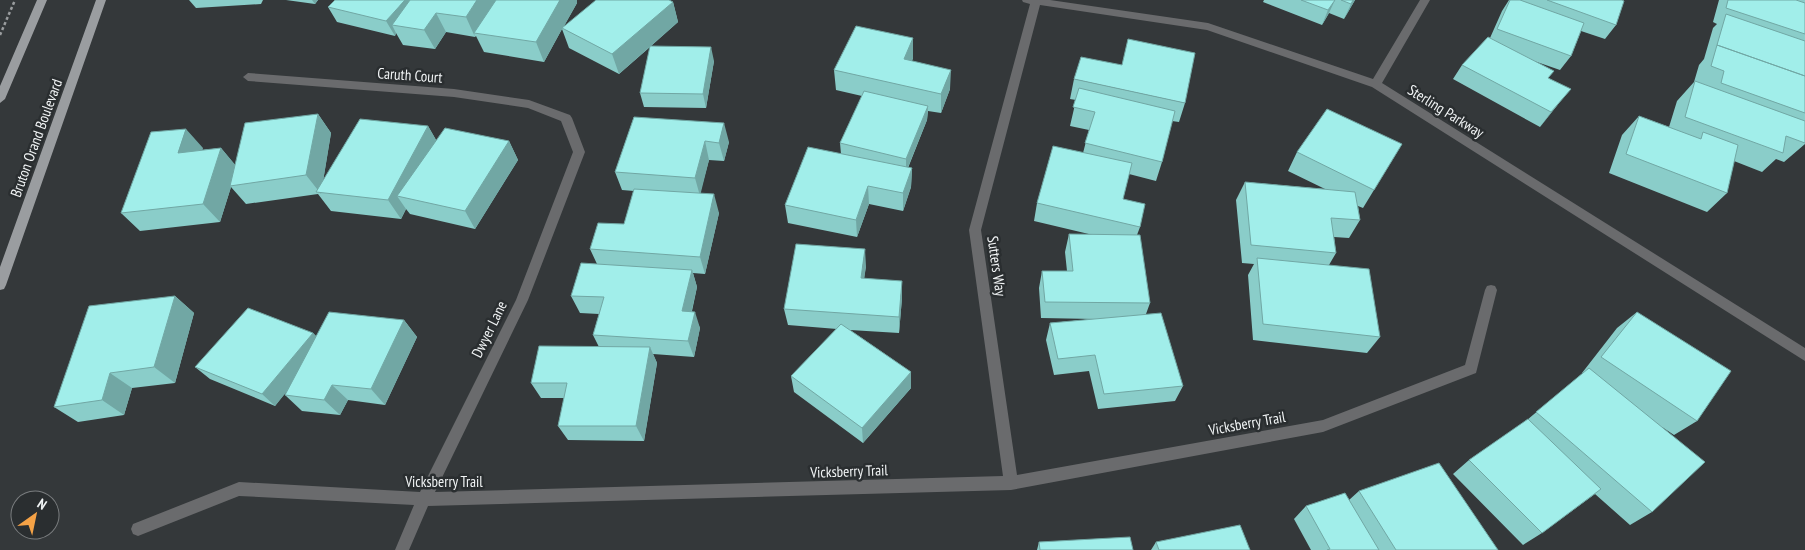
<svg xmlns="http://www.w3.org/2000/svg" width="1805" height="550" font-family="'PT Sans Narrow',sans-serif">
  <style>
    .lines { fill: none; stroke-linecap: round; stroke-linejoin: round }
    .path { stroke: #9a9d9f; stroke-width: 2.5; stroke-dasharray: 3 2.5; stroke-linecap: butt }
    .minor { fill: #6a6b6d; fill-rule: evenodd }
    .major { fill: #9a9da0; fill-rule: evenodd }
    .wall { fill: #8acdc9 }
    .shaded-wall { fill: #71a7a4 }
    .building { fill: #a1eeea; stroke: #71a7a4 }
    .labels { text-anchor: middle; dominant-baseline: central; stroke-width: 5; stroke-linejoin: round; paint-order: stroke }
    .street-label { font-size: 15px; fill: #f1f4f5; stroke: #2a2e30 }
  </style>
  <rect width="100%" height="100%" fill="#34383a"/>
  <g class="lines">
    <!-- path -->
    <path class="path" d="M0,35L15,0"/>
    <!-- minor -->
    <path class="minor" d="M1022,0H1050L1208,23L1373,79L1420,0H1430L1382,83L1805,348V361L1372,87L1207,30L1040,5L981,230L1017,475L1323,420L1465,365L1485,290L1487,286L1491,285L1495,286L1497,290L1476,373L1323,432L1011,490L428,506L409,550H395L414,505L239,496L138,536L133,534L131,529L133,524L239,482L420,492L516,300L573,152L561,121L528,108L454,97L248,81L243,77L248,73L454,89L529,100L570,115L572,118L585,152L528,300L435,492L1003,476L969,230L1030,4L1023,2Z"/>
    <!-- major -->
    <path class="major" d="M37,0H47L5,99L0,103V86Z
      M96,0H106L6,285L4,289L0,290V267Z"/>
  </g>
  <!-- wall -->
  <path class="wall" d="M189,0H263L261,4L196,8Z
    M286,0H318L315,4Z
    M1264,0H1355L1344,19L1329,13L1322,25L1263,2Z
    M1509,0H1622L1616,25L1605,39L1581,31L1571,56L1560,70L1534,61L1549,78L1559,103L1540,127L1453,79L1462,65L1490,38L1502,11Z
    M1719,0H1805V144L1784,162L1776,159L1762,172L1734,161L1727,193L1707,212L1609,173L1622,135L1639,116L1669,127L1677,101L1694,82L1699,65L1704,59L1713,28L1717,24L1713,22Z
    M673,2L678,22L651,46L714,61L706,108L644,107L640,93L650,47L619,74L569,48L562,29L544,62L484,52L476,36L475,37L446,32L435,49L403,45L396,33L395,36L337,22L328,7L577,3L564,26Z
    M913,38V58L912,61L950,89L941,113L928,111L927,120L908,168H912L911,187L903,211L869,204L857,237L788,223L785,205L841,154L840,143L862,96L836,90L834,70Z
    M1074,79L1185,103L1179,122L1172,121L1162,162L1156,181L1129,174L1123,199L1140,227L1137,235L1150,303L1146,314L1183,386L1175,401L1098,409L1089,371L1054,375L1046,340L1050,323L1094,319L1041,318L1039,288L1042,271H1067L1065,252L1069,234L1093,235L1034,221L1037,203L1083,153L1089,130L1070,126L1076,100L1070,99Z
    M318,114L331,133L323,181L428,126L436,140L509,141L518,160L475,229L410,214L406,209L401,219L331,211L318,194L246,204L231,187L220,222L140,231L121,213L203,148L202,150L221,148L235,165Z
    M634,117L729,142L724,161L709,160L700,193L719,213L705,274L693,273L697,287L692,311L700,328L694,357L653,354L657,363L644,441L568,440L558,426L564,398H541L531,383L599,347L593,335L599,314L580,313L571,296L597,264L590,249L624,224L634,191L622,190L615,172Z
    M1402,144L1363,208L1358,206L1360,220L1349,238L1334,237L1336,253L1329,265L1380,337L1367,353L1253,340L1248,275L1254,264L1242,263L1236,200L1245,182L1325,189L1288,171L1297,152Z
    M866,266L864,278L902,298L899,333L850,330L911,372V388L863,443L794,392L791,376L837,329L788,325L784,309Z
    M175,296L194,313L175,383L132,388L124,415L78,422L54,407Z
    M1637,312L1697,421L1674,435L1662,427L1652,512L1630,525L1595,494L1542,533L1523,545L1453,474L1469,460L1527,420L1583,373H1582L1617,328Z
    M404,320L417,337L385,405L348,400L340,415L302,411L285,395L288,389L275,406L210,379L195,367L313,333L316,336Z
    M1359,491L1498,550H1311L1294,519L1306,506L1349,500Z
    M1039,542L1133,550H1037Z
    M1156,542L1250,550H1151Z"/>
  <!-- shaded-wall -->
  <path class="shaded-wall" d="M312,0H318L315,4Z
    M405,0H425L392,25L396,33L395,36L386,21Z
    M477,0H498L474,33L475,37L466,17Z
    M560,0H577V3L563,28H562V29L544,62L536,42Z
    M1335,0L1329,13L1322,25L1328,10Z
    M1353,0H1355L1344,19L1351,4Z
    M673,2L678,22L619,74L612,54Z
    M436,13L446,32L435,49L424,30Z
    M913,38V58L904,79V59Z
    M711,47L714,61L706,108L703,94Z
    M951,70L950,89L941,113V94Z
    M1571,89L1559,103L1540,127L1551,112Z
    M928,106L927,120L906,172V159Z
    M318,114L331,133L321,194L306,175Z
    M724,123L729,142L724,161L719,143Z
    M428,126L439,145L397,196L406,209L401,219L388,200Z
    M186,129L203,148L195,172L178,153Z
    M509,141L518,160L475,229L465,211Z
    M705,141L709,160L700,196L695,178Z
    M221,148L237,167L230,186L231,187L220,222L203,204Z
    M912,168L911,187L903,211V193Z
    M868,186L869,204L857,237L856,220Z
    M714,194L719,213L705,274L700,257Z
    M865,249L866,266L862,295L861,278Z
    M692,270L697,287L688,327L682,311Z
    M902,281V298L899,333V317Z
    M175,296L194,313L175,383L154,367Z
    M695,312L700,328L694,357L688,341Z
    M404,320L417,337L385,405L371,389Z
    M313,333L325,345L275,406L262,394Z
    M650,347L657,363L644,441L636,426Z
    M911,372V388L863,443L862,428Z
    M110,373L132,388L124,415L102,400Z
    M332,385L348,400L340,415L324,400Z"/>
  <!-- building -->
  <path class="building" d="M335,0H405L386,21L328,7Z
    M410,0H477L466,17L436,13L424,30L392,25Z
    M496,0H560L536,42L474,33Z
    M596,0H669L673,2L612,54L562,28Z
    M1301,0H1335L1328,10Z
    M1341,0H1353L1351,4Z
    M1510,0H1520L1584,23L1571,56L1497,29Z
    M1547,0H1622L1624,1L1616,25Z
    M1728,0H1796L1805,3V34L1726,8Z
    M1726,14L1805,41V76L1717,45Z
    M856,26L913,38L904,59L951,70L941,94L834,70Z
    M1488,37L1554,71L1548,78L1571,89L1551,112L1462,65Z
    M1128,39L1195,53L1185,103L1074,79L1081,57L1122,65Z
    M1717,45L1805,76V113L1721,83L1724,71L1711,66Z
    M650,46L711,47L703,94L640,93Z
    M1695,81L1805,121V143L1786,136L1783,153L1685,117Z
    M1079,88L1175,111L1162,162L1085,143L1095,112L1073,107Z
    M864,91L928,106L906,159L840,143Z
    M1327,109L1402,144L1374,190L1297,152Z
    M318,114L306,175L230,186L245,123Z
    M1639,116L1701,139L1703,132L1738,145L1727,193L1626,154Z
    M634,117L724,123L719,143L705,141L695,178L615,172Z
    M360,119L428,126L388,200L316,192Z
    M445,128L509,141L465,211L397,196Z
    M186,129L178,153L221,148L203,204L121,213L151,132Z
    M1053,146L1132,163L1123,199L1145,204L1140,227L1037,203Z
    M808,147L912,168L903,193L868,186L856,220L785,205Z
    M1245,182L1355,192L1360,220L1331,218L1336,253L1251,245Z
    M634,189L714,194L700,257L590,249L598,223L624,224Z
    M1069,234L1140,235L1150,303L1045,302L1042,271H1073Z
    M796,244L865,249L861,278L902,281L899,317L784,309Z
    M1257,258L1369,269L1380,337L1263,324Z
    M581,263L692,270L682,311L695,312L688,341L593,335L604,297L571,296Z
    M175,296L154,367L110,373L102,400L54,407L89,306Z
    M248,308L313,333L262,394L195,367Z
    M329,312L404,320L371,389L332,385L324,400L285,395Z
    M1637,312L1731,371L1697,421L1601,357Z
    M1161,313L1183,386L1104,394L1095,355L1058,359L1050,323Z
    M841,324L911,372L862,428L791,376Z
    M539,346L650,347L636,426H558L567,383H531Z
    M1589,368L1705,462L1652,512L1536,412Z
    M1528,419L1601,489L1542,533L1469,460Z
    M1439,463L1498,550H1396L1359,491Z
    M1345,493L1379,550H1327L1330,549L1306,506Z
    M1240,525L1250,550H1159L1156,542Z
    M1130,537L1133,550H1040L1039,542Z"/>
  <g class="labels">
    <!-- street labels -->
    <g class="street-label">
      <text transform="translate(410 75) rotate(4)">Caruth Court</text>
      <text transform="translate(1446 111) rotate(32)">Sterling Parkway</text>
      <text transform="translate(36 138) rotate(-70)">Bruton Orand Boulevard</text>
      <text transform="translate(997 266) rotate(82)">Sutters Way</text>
      <text transform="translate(489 329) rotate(-64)">Dwyer Lane</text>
      <text transform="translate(1247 423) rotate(-10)">Vicksberry Trail</text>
      <text transform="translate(849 471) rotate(-2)">Vicksberry Trail</text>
      <text x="444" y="481">Vicksberry Trail</text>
    </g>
  </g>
  <!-- north arrow -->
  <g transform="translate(35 515) rotate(33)"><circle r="24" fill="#2a2e30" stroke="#7a7d7f"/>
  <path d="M0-4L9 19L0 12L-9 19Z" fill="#f5a246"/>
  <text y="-8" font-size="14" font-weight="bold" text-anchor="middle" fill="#f1f4f5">N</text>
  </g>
</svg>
